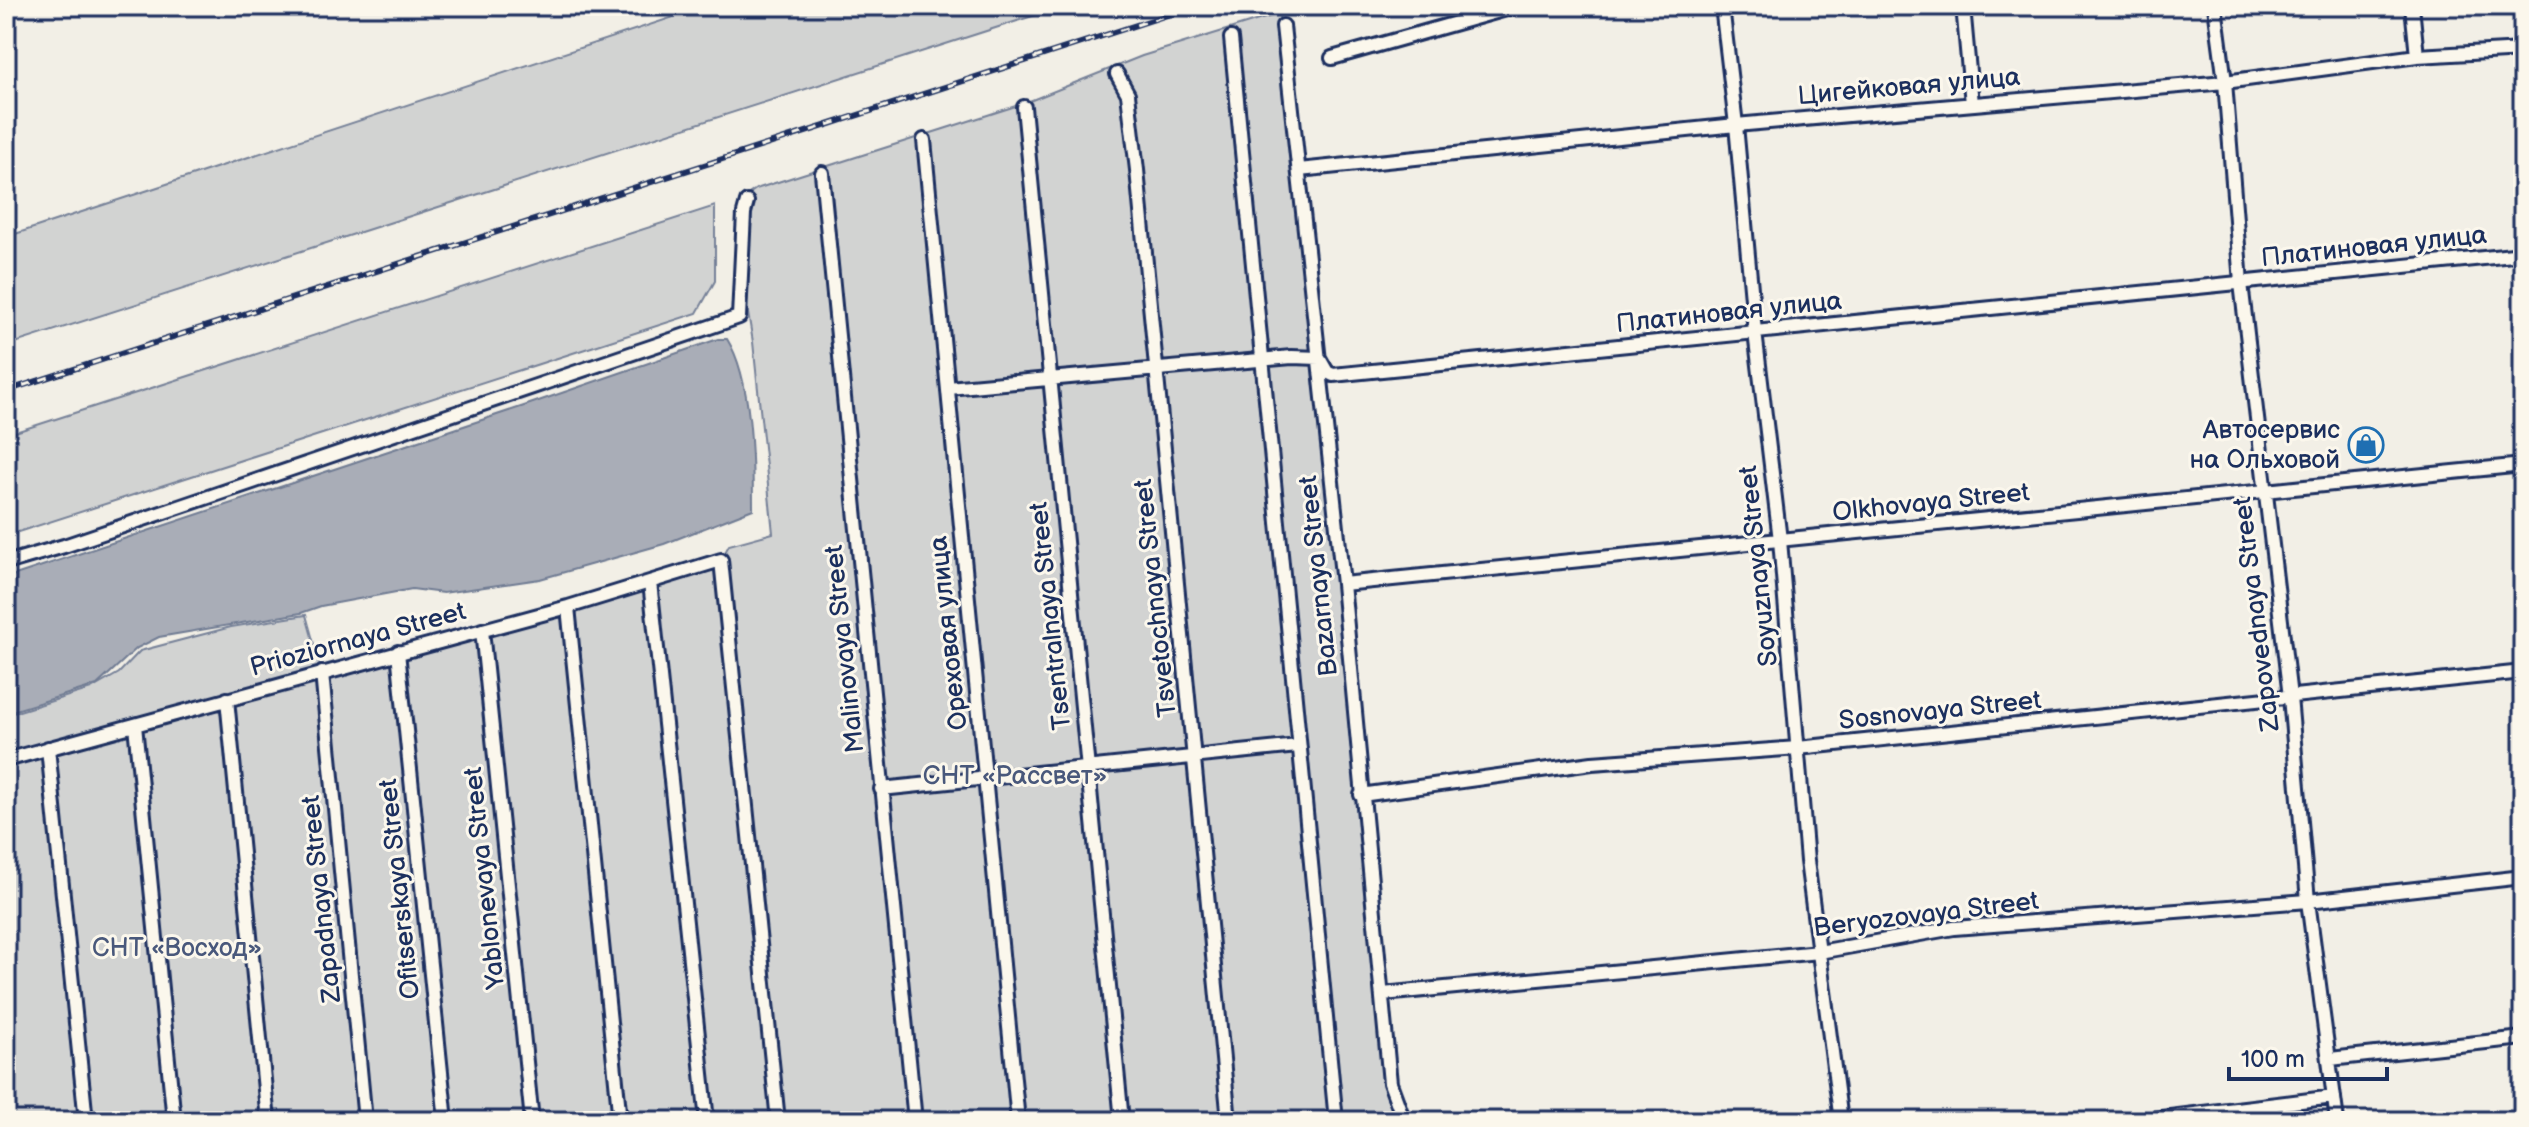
<svg xmlns="http://www.w3.org/2000/svg" width="2529" height="1127" font-family="'Balsamiq Sans',sans-serif">
  <style>
    .green { fill: #d2d3d2; stroke: #768198; stroke-width: 2 }
    .water { fill: #a9adb7; stroke: #707b93; stroke-width: 2 }
    .lines { fill: none; stroke-linecap: round; stroke-linejoin: round }
    .street-casing { stroke: #1b2f5e; stroke-width: 18 }
    .street { stroke: #fbf7ec; stroke-width: 12 }
    .rail-casing { stroke: #1b2f5e; stroke-width: 6 }
    .rail { stroke: #fbf7ec; stroke-width: 3; stroke-dasharray: 9; stroke-linecap: butt }
    .labels { text-anchor: middle; dominant-baseline: central; stroke-width: 6; stroke-linejoin: round; paint-order: stroke }
    .street-label { font-size: 26px; fill: #1b2f5e; stroke: #fbf7ec }
    .poi-label { font-size: 26px; fill: #1b2f5e; stroke: #fbf7ec; text-anchor: end }
    .park-label { font-size: 26px; fill: #49587b; stroke: #fbf7ec }
  </style>
  <rect width="100%" height="100%" fill="#f2efe6"/>
  <filter id="ink" filterUnits="userSpaceOnUse"><feTurbulence type="fractalNoise" baseFrequency=".0125" numOctaves="2"/><feDisplacementMap in="SourceGraphic" scale="16" xChannelSelector="R" yChannelSelector="G"/><feConvolveMatrix kernelMatrix="1 2 1 2 8 2 1 2 1" color-interpolation-filters="sRGB"/></filter>
  <g filter="url(#ink)">
    <!-- green -->
    <path class="green" d="M707,6H1064L6,346V237Z
      M1278,14L1283,26L1390,1083L1404,1121H6V715L91,689L119,673L140,651L231,627L306,615L322,673L721,560L729,545L773,533L753,342L744,290L746,196L756,189L1022,104L1142,56Z
      M715,206V281L697,313L6,536V435Z"/>
    <!-- water -->
    <path class="water" d="M718,339H727C752,378 753,462 753,509L664,544L540,579L443,593L412,589L321,606L301,613L159,637L137,648L97,685L6,713V578L524,406Z"/>
    <g class="lines">
      <defs>
        <path id="street" d="M1722,6L1736,125L1755,332L1780,540L1807,861L1841,1121
          M1963,6L1972,104
          M2215,6L2225,82L2241,283L2290,697L2308,901L2337,1121
          M2412,6L2417,56
          M1283,26L1343,584L1390,1083L1404,1121
          M1231,38L1336,1121
          M1332,58L1517,6
          M1117,74L1128,94L1137,170L1229,1121
          M1024,107L1122,1121
          M924,140L1018,1121
          M1299,170L1736,125L2225,82L2417,56L2523,50
          M822,173L915,1121
          M948,388L1292,357L1319,358L1327,372L1333,375L2523,254
          M6,563L64,546L739,317L744,213L747,202
          M650,582L707,1121
          M1343,584L2523,465
          M568,607L620,1121
          M482,630L532,1121
          M398,652L446,1121
          M322,673L365,1121
          M227,699L268,1121
          M135,725L174,1121
          M48,748L86,1121
          M6,760L568,607L721,560L778,1121
          M881,789L1298,746
          M1361,795L1592,763L1798,748L2523,672
          M1383,994L1819,952L1954,928L2308,901L2523,877
          M2330,1059L2523,1038
          M2137,1121L2334,1097"/>
      </defs>
      <!-- street casing -->
      <use href="#street" class="street-casing"/>
      <!-- street -->
      <use href="#street" class="street"/>
      <defs>
        <path id="rail" d="M6,391L1195,6"/>
      </defs>
      <!-- rail casing -->
      <use href="#rail" class="rail-casing"/>
      <!-- rail -->
      <use href="#rail" class="rail"/>
    </g>
  </g>
  <!-- icons -->
  <defs>
    <symbol id="shop-ring" viewBox="-11 -11 22 22"><circle r="9.5" fill="#fbf7ec" stroke="#1f6fb2" stroke-width="1.5"/><path d="M-5-2.5h2.3a2.7 3.5 0 0 1 5.4 0H5L5.5 6h-11ZM-1.5-2.5h3a1.5 2.3 0 0 0-3 0Z" fill="#1f6fb2"/></symbol>
  </defs>
  <g fill-rule="evenodd">
    <use href="#shop-ring" x="2346" y="425" width="40" height="40"/>
  </g>
  <g class="labels">
    <!-- street labels -->
    <g class="street-label">
      <text transform="translate(1909 87) rotate(-5)">Цигейковая улица</text>
      <text transform="translate(2374 247) rotate(-6)">Платиновая улица</text>
      <text transform="translate(1729 313) rotate(-6)">Платиновая улица</text>
      <text transform="translate(1931 503) rotate(-6)">Olkhovaya Street</text>
      <text transform="translate(1759 566) rotate(-96)">Soyuznaya Street</text>
      <text transform="translate(1319 576) rotate(-96)">Bazarnaya Street</text>
      <text transform="translate(1156 598) rotate(-96)">Tsvetochnaya Street</text>
      <text transform="translate(2257 614) rotate(-97)">Zapovednaya Street</text>
      <text transform="translate(1051 616) rotate(-96)">Tsentralnaya Street</text>
      <text transform="translate(949 633) rotate(-96)">Ореховая улица</text>
      <text transform="translate(358 640) rotate(-15)">Prioziornaya Street</text>
      <text transform="translate(845 649) rotate(-96)">Malinovaya Street</text>
      <text transform="translate(1940 711) rotate(-6)">Sosnovaya Street</text>
      <text transform="translate(485 878) rotate(-96)">Yablonevaya Street</text>
      <text transform="translate(400 889) rotate(-96)">Ofitserskaya Street</text>
      <text transform="translate(322 899) rotate(-96)">Zapadnaya Street</text>
      <text transform="translate(1926 915) rotate(-7)">Beryozovaya Street</text>
    </g>
    <!-- poi labels -->
    <g class="poi-label">
      <text x="2340" y="430">Автосервис<tspan x="2340" dy="30">на Ольховой</tspan></text>
    </g>
    <!-- park labels -->
    <g class="park-label">
      <text x="1015" y="776">СНТ «Рассвет»</text>
      <text x="177" y="948">СНТ «Восход»</text>
    </g>
  </g>
  <!-- margin -->
  <rect width="2529" height="1127" fill="none" stroke="#fbf7ec" stroke-width="32"/>
  <rect x="16" y="16" width="2497" height="1095" fill="none" stroke="#1b2f5e" stroke-width="3" filter="url(#ink)"/>
  <!-- scale -->
  <path d="M2229 1067v12h158v-12" fill="none" stroke="#1b2f5e" stroke-width="4"/>
  <text x="2241" y="1067" font-size="24" fill="#1b2f5e" stroke="#fbf7ec" stroke-width="6" paint-order="stroke">100 m</text>
</svg>
